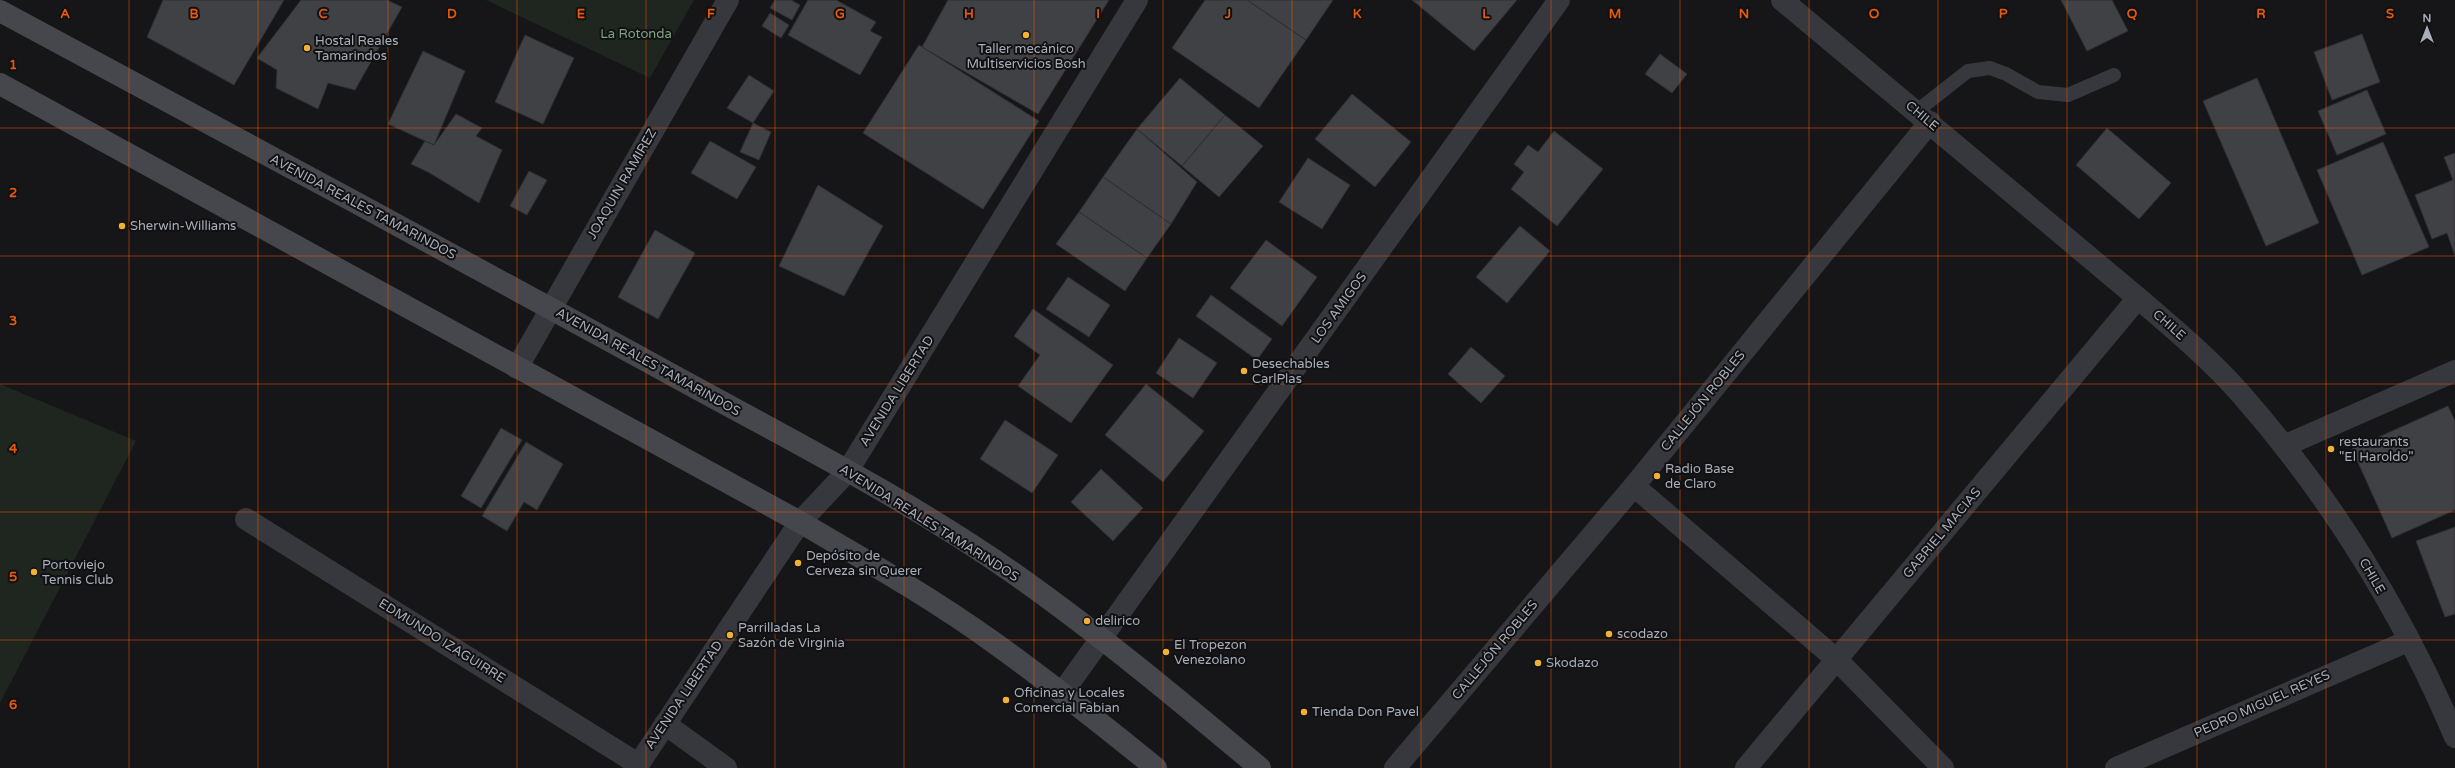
<svg xmlns="http://www.w3.org/2000/svg" width="2455" height="768" font-family="'Varela Round',sans-serif">
  <style>
    .green { fill: #1e261f }
    .building { fill: #404145; stroke: #303034 }
    .lines { fill: none; stroke-linecap: round; stroke-linejoin: round }
    .lane { stroke: #37383d; stroke-width: 14 }
    .street { stroke: #37383d; stroke-width: 22 }
    .secondary { stroke: #45474d; stroke-width: 22 }
    .grid { fill: none; stroke: #e8590c; stroke-width: 1; stroke-opacity: 0.55 }
    .poi-dot { fill: #f2b134; stroke: #111113; stroke-width: 1.5 }
    .labels { text-anchor: middle; dominant-baseline: central; stroke-width: 4; stroke-linejoin: round; paint-order: stroke }
    .park-label { font-size: 13px; fill: #7fa381; stroke: #111113 }
    .poi-label { font-size: 13px; fill: #a8adb8; stroke: #111113; text-anchor: start }
    .street-label { font-size: 13px; fill: #a8adb8; stroke: #111113 }
    .grid-label { font-size: 13px; text-anchor: middle; font-weight: bold; fill: #e8590c; stroke: #111113; stroke-width: 4; stroke-linejoin: round; paint-order: stroke }
  </style>
  <rect width="100%" height="100%" fill="#161618"/>
  <!-- green -->
  <path class="green" d="M486,0H694L650,78Z
    M0,384L136,441L0,703Z"/>
  <!-- building -->
  <path class="building" d="M163,0H284L234,85L147,37Z
    M301,0H387L402,7L355,90L328,83L318,109L276,88L277,70L257,58Z
    M775,0H791L800,5L792,20L770,8Z
    M808,0H836L876,22L870,31L882,37L860,75L788,35Z
    M948,0H1109L1038,114L922,47Z
    M1205,0H1247L1306,40L1259,108L1172,48Z
    M1247,0H1333L1306,40Z
    M1412,0H1517L1474,51Z
    M2061,0H2112L2128,31L2087,51Z
    M770,13L789,25L781,38L762,26Z
    M2362,34L2380,82L2332,100L2314,52Z
    M525,35L574,58L543,124L495,102Z
    M919,45L1039,121L983,209L863,133Z
    M423,51L465,71L434,145L388,124Z
    M1660,54L1687,74L1672,93L1645,74Z
    M749,75L774,91L753,123L727,108Z
    M1180,78L1225,115L1182,166L1137,129Z
    M2257,78L2319,223L2266,246L2203,101Z
    M2367,90L2386,134L2337,155L2318,111Z
    M1352,94L1411,142L1375,187L1315,139Z
    M456,114L482,128L476,136L502,150L479,203L428,172L411,164L425,141L434,145Z
    M1225,115L1263,146L1219,197L1182,166Z
    M753,123L771,132L759,160L740,152Z
    M2107,128L2171,183L2139,219L2076,165Z
    M1137,129L1197,182L1171,224L1103,177Z
    M1554,131L1603,169L1557,226L1511,189L1524,172L1514,164L1528,145L1538,152Z
    M710,141L756,167L737,199L691,173Z
    M2383,142L2429,247L2362,275L2317,170Z
    M2455,153V256L2447,233L2432,239L2415,195L2453,180L2444,157Z
    M1308,158L1350,185L1322,229L1279,202Z
    M529,171L547,180L527,215L510,206Z
    M1103,177L1171,224L1147,258L1079,212Z
    M818,185L883,226L844,296L779,266Z
    M1079,212L1147,258L1125,291L1056,244Z
    M1520,226L1550,251L1507,303L1476,277Z
    M655,230L695,253L658,319L618,297Z
    M1266,240L1317,277L1282,326L1230,288Z
    M1068,277L1110,305L1089,337L1046,309Z
    M1211,295L1272,339L1257,360L1196,316Z
    M1033,309L1113,365L1071,423L1018,386L1040,355L1014,336Z
    M1179,338L1217,363L1193,398L1156,373Z
    M1471,347L1505,376L1481,403L1448,374Z
    M1146,384L1204,431L1163,482L1105,435Z
    M2448,406L2455,421V510L2392,538L2352,449Z
    M1005,420L1058,455L1032,493L980,459Z
    M501,428L522,440L481,508L461,496Z
    M526,442L563,464L537,510L524,502L507,531L482,516Z
    M1101,469L1143,508L1113,541L1071,502Z
    M2455,527V614L2445,617L2416,541Z"/>
  <g class="lines">
    <!-- lane -->
    <path class="lane" d="M1917,111L1968,71L1990,68L2006,74L2038,92L2068,95L2114,75"/>
    <!-- street -->
    <path class="street" d="M1782,0L2138,298C2173,328 2209,358 2240,393C2329,494 2403,613 2455,737
      M517,368L728,0
      M2284,446L2455,371
      M1634,486L1836,659L1943,768
      M246,519L638,764
      M1062,693L1559,0
      M665,724L726,768
      M636,768L800,522L847,472L1137,0
      M1395,768L1634,486L1930,122
      M1746,768L2138,298
      M2116,768L2408,641"/>
    <!-- secondary -->
    <path class="secondary" d="M0,11C215,127 431,242 645,360C769,429 899,493 1016,575C1101,635 1180,701 1260,768
      M0,84L800,522C865,560 932,598 993,642C1049,682 1103,725 1156,768"/>
  </g>
  <!-- grid -->
  <path class="grid" d="M129,0V768M258,0V768M388,0V768M517,0V768M646,0V768M775,0V768M904,0V768M1034,0V768M1163,0V768M1292,0V768M1421,0V768M1551,0V768M1680,0V768M1809,0V768M1938,0V768M2067,0V768M2197,0V768M2326,0V768M0,128H2455M0,256H2455M0,384H2455M0,512H2455M0,640H2455"/>
  <!-- markers -->
  <g class="poi-dot">
    <circle cx="1026" cy="35" r="4"/>
    <circle cx="307" cy="48" r="4"/>
    <circle cx="122" cy="226" r="4"/>
    <circle cx="1244" cy="371" r="4"/>
    <circle cx="2331" cy="449" r="4"/>
    <circle cx="1657" cy="476" r="4"/>
    <circle cx="798" cy="563" r="4"/>
    <circle cx="34" cy="572" r="4"/>
    <circle cx="1087" cy="621" r="4"/>
    <circle cx="1609" cy="634" r="4"/>
    <circle cx="730" cy="635" r="4"/>
    <circle cx="1166" cy="652" r="4"/>
    <circle cx="1538" cy="663" r="4"/>
    <circle cx="1006" cy="700" r="4"/>
    <circle cx="1304" cy="712" r="4"/>
  </g>
  <g class="labels">
    <!-- park labels -->
    <g class="park-label">
      <text x="636" y="34">La Rotonda</text>
    </g>
    <!-- poi labels -->
    <g class="poi-label">
      <text x="315" y="41">Hostal Reales<tspan x="315" dy="15">Tamarindos</tspan></text>
      <text x="1026" y="49" text-anchor="middle">Taller mecánico<tspan x="1026" dy="15">Multiservicios Bosh</tspan></text>
      <text x="130" y="226">Sherwin-Williams</text>
      <text x="1252" y="364">Desechables<tspan x="1252" dy="15">CarlPlas</tspan></text>
      <text x="2339" y="442">restaurants<tspan x="2339" dy="15">"El Haroldo"</tspan></text>
      <text x="1665" y="469">Radio Base<tspan x="1665" dy="15">de Claro</tspan></text>
      <text x="806" y="556">Depósito de<tspan x="806" dy="15">Cerveza sin Querer</tspan></text>
      <text x="42" y="565">Portoviejo<tspan x="42" dy="15">Tennis Club</tspan></text>
      <text x="1095" y="621">delirico</text>
      <text x="738" y="628">Parrilladas La<tspan x="738" dy="15">Sazón de Virginia</tspan></text>
      <text x="1617" y="634">scodazo</text>
      <text x="1174" y="645">El Tropezon<tspan x="1174" dy="15">Venezolano</tspan></text>
      <text x="1546" y="663">Skodazo</text>
      <text x="1014" y="693">Oficinas y Locales<tspan x="1014" dy="15">Comercial Fabian</tspan></text>
      <text x="1312" y="712">Tienda Don Pavel</text>
    </g>
    <!-- street labels -->
    <g class="street-label">
      <text transform="translate(1922 116) rotate(40)">CHILE</text>
      <text transform="translate(622 184) rotate(-60)">JOAQUIN RAMIREZ</text>
      <text transform="translate(363 207) rotate(28)">AVENIDA REALES TAMARINDOS</text>
      <text transform="translate(1339 308) rotate(-54)">LOS AMIGOS</text>
      <text transform="translate(2169 325) rotate(41)">CHILE</text>
      <text transform="translate(648 362) rotate(29)">AVENIDA REALES TAMARINDOS</text>
      <text transform="translate(897 391) rotate(-58)">AVENIDA LIBERTAD</text>
      <text transform="translate(1703 401) rotate(-51)">CALLEJÓN ROBLES</text>
      <text transform="translate(929 523) rotate(32)">AVENIDA REALES TAMARINDOS</text>
      <text transform="translate(1942 533) rotate(-50)">GABRIEL MACIAS</text>
      <text transform="translate(2372 576) rotate(60)">CHILE</text>
      <text transform="translate(442 641) rotate(32)">EDMUNDO IZAGUIRRE</text>
      <text transform="translate(1495 650) rotate(-50)">CALLEJÓN ROBLES</text>
      <text transform="translate(684 695) rotate(-56)">AVENIDA LIBERTAD</text>
      <text transform="translate(2262 704) rotate(-24)">PEDRO MIGUEL REYES</text>
    </g>
  </g>
  <g class="grid-label">
    <text x="65" y="18">A</text>
    <text x="194" y="18">B</text>
    <text x="323" y="18">C</text>
    <text x="452" y="18">D</text>
    <text x="581" y="18">E</text>
    <text x="711" y="18">F</text>
    <text x="840" y="18">G</text>
    <text x="969" y="18">H</text>
    <text x="1098" y="18">I</text>
    <text x="1228" y="18">J</text>
    <text x="1357" y="18">K</text>
    <text x="1486" y="18">L</text>
    <text x="1615" y="18">M</text>
    <text x="1744" y="18">N</text>
    <text x="1874" y="18">O</text>
    <text x="2003" y="18">P</text>
    <text x="2132" y="18">Q</text>
    <text x="2261" y="18">R</text>
    <text x="2390" y="18">S</text>
    <text x="13" y="69">1</text>
    <text x="13" y="197">2</text>
    <text x="13" y="325">3</text>
    <text x="13" y="453">4</text>
    <text x="13" y="581">5</text>
    <text x="13" y="709">6</text>
  </g>
  <!-- north arrow -->
  <g transform="translate(2427 28)" stroke="#111113" stroke-width="3" paint-order="stroke">
  <path d="M0-3L7 15L0 10L-7 15Z" fill="#a8adb8"/>
  <text y="-6" font-size="11" font-weight="bold" text-anchor="middle" fill="#a8adb8">N</text>
  </g>
</svg>
